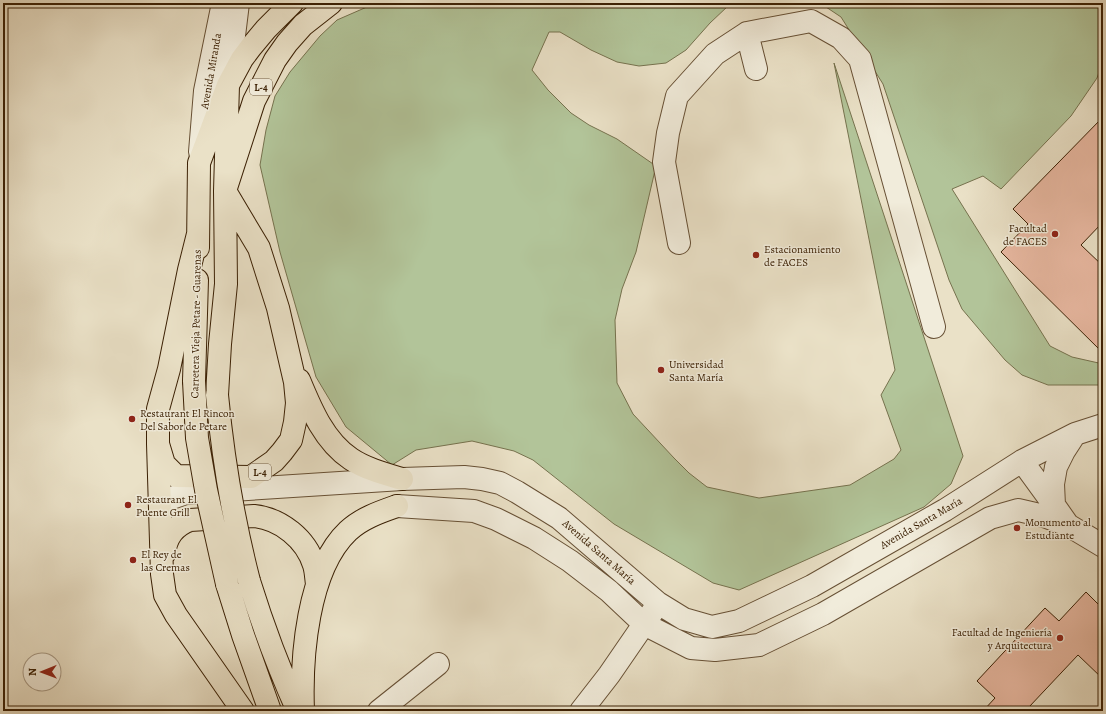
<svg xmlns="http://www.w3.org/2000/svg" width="1106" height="714" font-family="Alegreya,serif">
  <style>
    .green { fill: #b2c499; stroke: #76724e }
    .building { fill: #e8b8a1; stroke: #3b2004 }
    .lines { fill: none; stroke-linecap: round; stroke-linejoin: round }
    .minor-casing { stroke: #675035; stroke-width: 24 }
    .major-casing { stroke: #3b2004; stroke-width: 24 }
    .minor { stroke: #f1ecdb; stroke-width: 22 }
    .major { stroke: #eae1c7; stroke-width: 22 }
    .major-bridge-casing { stroke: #3b2004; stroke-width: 24; stroke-linecap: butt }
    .major-bridge { stroke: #eae1c7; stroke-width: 22 }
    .poi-dot { fill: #8f2418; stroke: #f1ecdb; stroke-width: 1.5 }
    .labels { text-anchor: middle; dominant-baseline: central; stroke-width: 3; stroke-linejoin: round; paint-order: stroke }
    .shield { fill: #f1ecdb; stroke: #725d44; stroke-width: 1 }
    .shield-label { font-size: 10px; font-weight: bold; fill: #3b2004 }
    .street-label { font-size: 11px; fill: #3b2004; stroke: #f1ecdb }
    .poi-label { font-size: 11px; fill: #3b2004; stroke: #f1ecdb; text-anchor: start }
  </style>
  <rect width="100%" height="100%" fill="#eae1c7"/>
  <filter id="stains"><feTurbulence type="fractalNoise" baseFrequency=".005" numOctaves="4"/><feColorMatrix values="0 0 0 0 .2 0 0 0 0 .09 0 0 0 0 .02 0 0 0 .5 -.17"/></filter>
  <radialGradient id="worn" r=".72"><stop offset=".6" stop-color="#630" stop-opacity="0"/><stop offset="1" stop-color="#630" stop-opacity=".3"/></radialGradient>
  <!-- green -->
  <path class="green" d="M376,3H738L728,6L710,23L686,50L666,63L639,66L617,62L591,50L560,32H549L532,70L548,90L571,113L589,125L617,139L656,166L636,252L622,289L615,320L617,383L633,414L674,458L689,473L707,487L759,498L850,485L894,459L901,450L881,395L895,370L834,63L963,456L951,484L924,507L739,590L713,583L614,524L533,460L514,451L472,441L416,450L392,465L346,427L316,377L280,252L260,165L266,130L275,96L290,72L320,36L337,20Z
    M819,3H1103V61L1097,78L1071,116L1001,189L983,176L952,189L1050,346L1072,357L1103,364V385H1048L1022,375L1005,360L962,309L949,280L883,84L841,17L823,5Z"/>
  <!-- building -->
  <path class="building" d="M1103,117V222L1081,245L1103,266V353L1001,252L1028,224L1013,209Z
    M1086,592L1103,609V679L1078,655L1029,707L1033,711H983L995,698L977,681L1045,608L1059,621Z"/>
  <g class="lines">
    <defs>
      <path id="minor" d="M747,33L756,69
        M228,85L238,3
        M200,152L205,91L223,3
        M679,243L664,162L668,133L677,96L715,54L747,33L811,21L841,38L860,59L934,327
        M1103,425L1075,434L1064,451L1056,467L1053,484L1054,505L1068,525L1103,546
        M1022,461L1054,505
        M160,502L186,493L402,479L464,477L482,479L500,483L517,492L559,518L658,603L684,619L712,627L739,621L812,586L945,510L1022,461L1075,434
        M397,506L474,511L496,519L534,538L570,561L609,591L644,624L691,648L715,650L759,645L823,614L990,518L1018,510L1044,516L1068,525
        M379,711L438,664
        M581,711L609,675L653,611"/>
      <path id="major" d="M198,234L189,270L169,369L158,409V444L162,574L165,595L176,615L243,711
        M198,248L199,163L228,85L242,59L251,47L266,29L292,3
        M299,380C311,409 324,441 351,459C366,469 385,474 402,479
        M194,381L197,280
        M217,395L220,344L226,284L225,191L254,101L275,60L287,43L303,25L331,3
        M158,444L164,464L176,476L251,477L274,461L282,452L291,440L295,422L297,403L295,382L278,308L259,248L225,191L228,85
        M164,554C166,537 174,526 190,520L254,516C281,519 306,539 314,565C316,571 316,578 317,584
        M249,581C263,626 279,669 298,711
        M227,584L243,635L270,711
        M303,711C301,658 307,570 348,531C362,518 380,512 397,506"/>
    </defs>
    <!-- minor casing -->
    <use href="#minor" class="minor-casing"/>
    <!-- major casing -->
    <use href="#major" class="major-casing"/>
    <!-- minor -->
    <use href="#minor" class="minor"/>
    <!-- major -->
    <use href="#major" class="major"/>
    <defs>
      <path id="major-bridge" d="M194,381L197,438L206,490L227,584
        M217,395C223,458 233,519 249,581"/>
    </defs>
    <!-- major-bridge casing -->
    <use href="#major-bridge" class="major-bridge-casing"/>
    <!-- major-bridge -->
    <use href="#major-bridge" class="major-bridge"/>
  </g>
  <!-- markers -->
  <g class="poi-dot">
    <circle cx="1055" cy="234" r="4"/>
    <circle cx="756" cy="255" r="4"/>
    <circle cx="661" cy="370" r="4"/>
    <circle cx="132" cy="419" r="4"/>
    <circle cx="128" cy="505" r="4"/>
    <circle cx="1017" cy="528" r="4"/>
    <circle cx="133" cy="560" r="4"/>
    <circle cx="1060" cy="638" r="4"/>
  </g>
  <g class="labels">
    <!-- shield labels -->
    <g class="shield">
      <rect x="250" y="79" width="22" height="16" rx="3"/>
      <rect x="249" y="464" width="22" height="16" rx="3"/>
    </g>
    <g class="shield-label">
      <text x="261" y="87">L-4</text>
      <text x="260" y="472">L-4</text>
    </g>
    <!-- street labels -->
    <g class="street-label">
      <text transform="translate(211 71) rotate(-80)">Avenida Miranda</text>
      <text transform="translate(196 324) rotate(-89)">Carretera Vieja Petare - Guarenas</text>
      <text transform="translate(921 523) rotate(-30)">Avenida Santa María</text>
      <text transform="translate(599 552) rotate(41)">Avenida Santa María</text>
    </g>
    <!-- poi labels -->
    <g class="poi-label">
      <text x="1047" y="228" text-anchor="end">Facultad<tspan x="1047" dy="13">de FACES</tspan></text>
      <text x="764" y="249">Estacionamiento<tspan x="764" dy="13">de FACES</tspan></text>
      <text x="669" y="364">Universidad<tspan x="669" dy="13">Santa María</tspan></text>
      <text x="140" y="413">Restaurant El Rincon<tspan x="140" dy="13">Del Sabor de Petare</tspan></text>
      <text x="136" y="499">Restaurant El<tspan x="136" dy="13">Puente Grill</tspan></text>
      <text x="1025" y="522">Monumento al<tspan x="1025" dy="13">Estudiante</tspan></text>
      <text x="141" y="554">El Rey de<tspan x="141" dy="13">las Cremas</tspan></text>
      <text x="1052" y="632" text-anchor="end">Facultad de Ingeniería<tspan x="1052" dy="13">y Arquitectura</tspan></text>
    </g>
  </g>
  <!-- margin -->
  <rect width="1106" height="714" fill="none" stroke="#eae1c7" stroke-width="16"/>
  <rect x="4" y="4" width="1098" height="706" fill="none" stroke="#3b2004" stroke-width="2"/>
  <rect x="8" y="8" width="1090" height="698" fill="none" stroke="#3b2004"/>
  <!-- north arrow -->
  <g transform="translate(42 672) rotate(269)"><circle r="19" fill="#f1ecdb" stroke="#a89a85"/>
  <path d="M0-3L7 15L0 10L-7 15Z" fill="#8f2418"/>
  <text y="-6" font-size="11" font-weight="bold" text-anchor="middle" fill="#3b2004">N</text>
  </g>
  <rect width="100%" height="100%" filter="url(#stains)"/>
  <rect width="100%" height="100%" fill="url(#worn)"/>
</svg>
